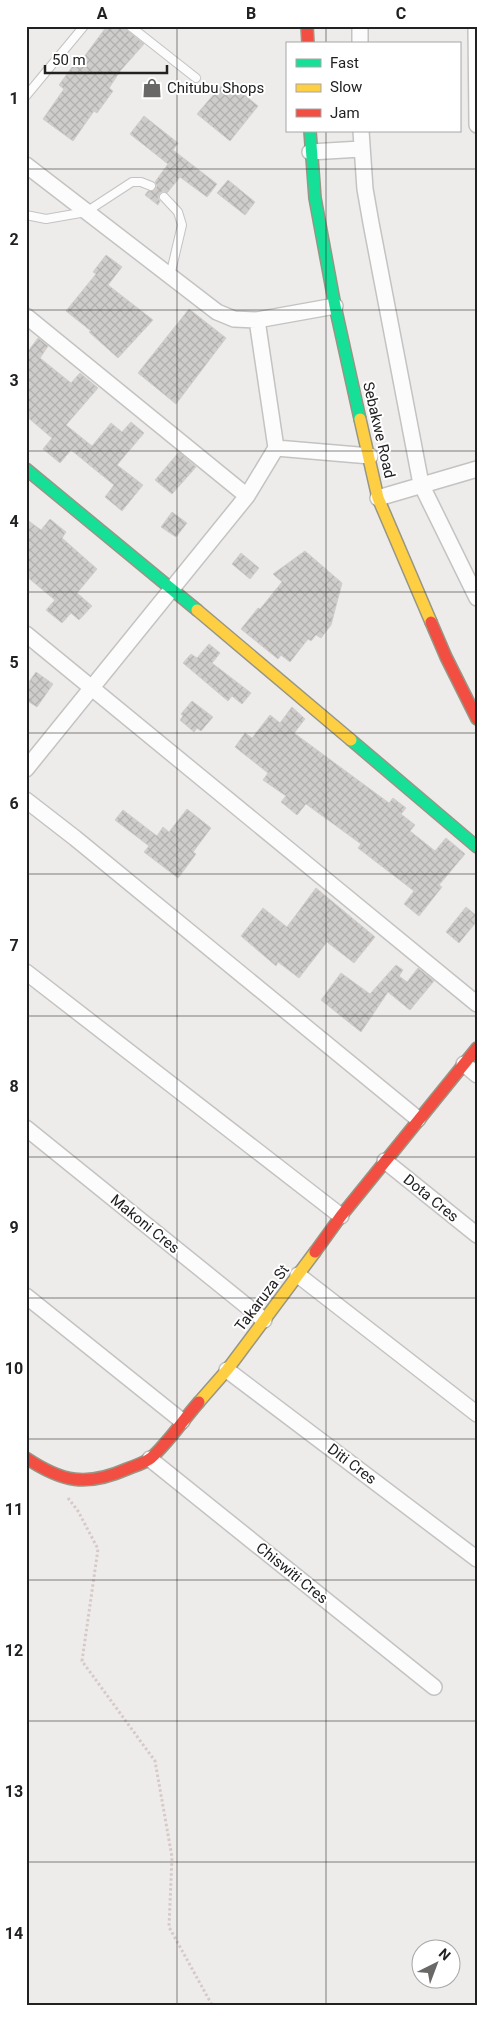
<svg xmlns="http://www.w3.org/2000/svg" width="503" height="2031" font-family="Roboto,sans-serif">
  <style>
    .building { fill: url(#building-cross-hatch); stroke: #d1cecc }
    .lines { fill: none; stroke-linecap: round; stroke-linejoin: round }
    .lane-casing { stroke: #c4c3c2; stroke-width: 10 }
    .street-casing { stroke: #c4c3c2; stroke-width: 18 }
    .fast-casing { stroke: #979684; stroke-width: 14 }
    .slow-casing { stroke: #979684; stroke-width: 14 }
    .jam-casing { stroke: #979684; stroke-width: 14 }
    .path { stroke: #d6cac9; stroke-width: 3; stroke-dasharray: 2.5 2.5; stroke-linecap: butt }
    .lane { stroke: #fcfcfc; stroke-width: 8 }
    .street { stroke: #fcfcfc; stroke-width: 15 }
    .fast { stroke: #16e098; stroke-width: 11 }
    .slow { stroke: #ffcf43; stroke-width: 11 }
    .jam { stroke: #f24e42; stroke-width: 11 }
    .grid { fill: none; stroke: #212121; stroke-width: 1; stroke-opacity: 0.55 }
    .labels { text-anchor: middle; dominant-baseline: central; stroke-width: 4; stroke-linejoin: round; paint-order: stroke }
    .poi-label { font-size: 15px; fill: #212121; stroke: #fff; text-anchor: start }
    .street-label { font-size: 15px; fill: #212121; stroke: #fff }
    .neatline { fill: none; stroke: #212121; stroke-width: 2 }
    .grid-label { font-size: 16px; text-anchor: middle; font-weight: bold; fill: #212121 }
  </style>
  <defs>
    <pattern id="building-cross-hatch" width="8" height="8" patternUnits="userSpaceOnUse" patternTransform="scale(1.25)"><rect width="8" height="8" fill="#cfcdcb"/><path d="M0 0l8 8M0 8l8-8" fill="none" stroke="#b1b0ae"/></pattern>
  </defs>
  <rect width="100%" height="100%" fill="#eeecea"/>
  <!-- building -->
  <path class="building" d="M107,26H124L127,30L144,44L121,70L109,88L113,91L97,113L94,111L73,141L43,119L64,89L59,85L75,63L78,65Z
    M226,80L258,106L230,141L197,114Z
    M144,116L178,143L173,150L217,184L207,197L180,177L167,193L163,191L160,193L158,198L160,201L158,205L145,195L148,191L155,190L157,186L155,182L168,164L130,134Z
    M228,180L255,202L245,215L217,193Z
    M106,255L122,267L108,285L153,320L118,358L89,332L91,331L66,311L96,274L93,272Z
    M189,309L226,338L176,404L138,373Z
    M38,338L48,346L40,358L71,383L80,373L98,388L66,425L92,446L111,423L122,432L131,422L144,433L117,465L143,485L122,511L105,497L114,485L71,450L60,463L43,449L52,438L26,416V347L29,350Z
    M179,452L196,467L172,494L155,480Z
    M172,512L187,523L176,537L161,527Z
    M26,519L41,530L50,519L66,532L62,538L97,569L77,593L92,606L79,620L71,613L62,623L46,610L55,600L26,576Z
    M305,551L342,583L331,625L321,638L316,635L311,641L308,639L290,662L281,655L278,659L241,629L258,608L260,609L282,582L273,574Z
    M241,553L259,568L250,579L232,564Z
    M209,644L220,653L212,663L251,693L242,704L232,696L228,701L183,663L191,654L197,658Z
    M36,672L53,684L37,707L26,700V686Z
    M192,701L213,717L201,731L197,728L194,732L180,720L183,716L181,714Z
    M292,707L305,719L294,733L389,803L393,798L406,808L401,814L415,825L410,831L435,851L446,838L465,854L439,885L442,887L419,916L404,904L414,891L358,848L361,844L306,804L297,815L281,802L286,796L263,780L268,773L235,747L245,733L252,738L270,715L280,723Z
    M187,809L211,828L193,852L196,854L178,878L144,852L149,846L115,820L123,810L157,836L163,827L169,832Z
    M316,888L375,937L354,963L327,942L299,978L278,962L276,966L241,936L263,908L287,927Z
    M466,907L477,916V921L459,943L446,932Z
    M396,965L403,970L399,976L407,982L418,968L434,981L410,1010L388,992L361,1032L321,1000L341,973L370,994Z"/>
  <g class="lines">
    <defs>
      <path id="lane" d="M130,26L196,78
        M26,96L84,26
        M164,197L178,212L182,225L170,276
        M26,215L46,219L86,212L132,182H141L151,186"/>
      <path id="street" d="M360,26V44
        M476,26L477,125
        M361,131L365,189L371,223L421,484L477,598
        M310,152L361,149
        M26,165L217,312L234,319L257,320L335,306
        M26,316L247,496
        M276,448L370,456
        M378,498L477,469
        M26,634L477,1004
        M26,769L247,496L276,448L257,320
        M26,800L75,838L418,1119
        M26,972L341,1216
        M464,1064L477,1075
        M26,1128L264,1320
        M385,1161L477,1235
        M298,1275L477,1414
        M26,1296L182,1421
        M227,1370L477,1559
        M150,1459L434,1687"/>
      <path id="fast" d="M310,131L315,198L335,306L360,419
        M26,469L197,610
        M351,740L477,847"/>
      <path id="slow" d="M360,419L378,498L431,622
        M197,610L351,740
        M199,1402L227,1370L315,1252"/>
      <path id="jam" d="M307,26L308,44
        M431,622L446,657L477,719
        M315,1252L341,1216L477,1048
        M26,1458C62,1482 86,1487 127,1469C134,1466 145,1463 151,1458C169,1442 183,1420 199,1402"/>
    </defs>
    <!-- lane casing -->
    <use href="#lane" class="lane-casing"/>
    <!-- street casing -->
    <use href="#street" class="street-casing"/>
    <!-- fast casing -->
    <use href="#fast" class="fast-casing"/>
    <!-- slow casing -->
    <use href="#slow" class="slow-casing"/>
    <!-- jam casing -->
    <use href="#jam" class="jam-casing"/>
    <!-- path -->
    <path class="path" d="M68,1498L78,1511L98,1549L82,1661L155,1761L172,1857L169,1927L212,2005"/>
    <!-- lane -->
    <use href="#lane" class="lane"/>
    <!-- street -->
    <use href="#street" class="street"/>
    <!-- fast -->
    <use href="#fast" class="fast"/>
    <!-- slow -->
    <use href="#slow" class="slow"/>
    <!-- jam -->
    <use href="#jam" class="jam"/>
  </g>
  <!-- grid -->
  <path class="grid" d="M177,26V2005M326,26V44M326,131V2005M26,169H477M26,310H477M26,451H477M26,592H477M26,733H477M26,874H477M26,1016H477M26,1157H477M26,1298H477M26,1439H477M26,1580H477M26,1721H477M26,1862H477"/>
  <!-- icons -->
  <defs>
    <symbol id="shop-bare" viewBox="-9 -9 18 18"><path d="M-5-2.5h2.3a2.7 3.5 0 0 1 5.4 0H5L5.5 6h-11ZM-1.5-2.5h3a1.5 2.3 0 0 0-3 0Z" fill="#696867" stroke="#fff" stroke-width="2.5" paint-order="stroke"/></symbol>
  </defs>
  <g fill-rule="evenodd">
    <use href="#shop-bare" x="138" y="74" width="28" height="28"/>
  </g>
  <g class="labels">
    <!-- poi labels -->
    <g class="poi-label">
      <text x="167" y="88">Chitubu Shops</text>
    </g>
    <!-- street labels -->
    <g class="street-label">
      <text transform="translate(379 430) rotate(77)">Sebakwe Road</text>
      <text transform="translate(431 1198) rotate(39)">Dota Cres</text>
      <text transform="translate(145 1224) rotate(39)">Makoni Cres</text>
      <text transform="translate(262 1298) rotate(-53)">Takaruza St</text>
      <text transform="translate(352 1464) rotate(37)">Diti Cres</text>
      <text transform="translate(292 1573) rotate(39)">Chiswiti Cres</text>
    </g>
  </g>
  <!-- border -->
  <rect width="503" height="2031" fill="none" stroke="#ffffff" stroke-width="55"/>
  <!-- legend -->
  <rect x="286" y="42" width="175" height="90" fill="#ffffff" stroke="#a6a6a6"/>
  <rect x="296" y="59" width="25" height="8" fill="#16e098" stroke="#a6a6a6"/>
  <text x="330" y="68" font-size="15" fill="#212121">Fast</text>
  <rect x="296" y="84" width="25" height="8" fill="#ffcf43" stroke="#a6a6a6"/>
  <text x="330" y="92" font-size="15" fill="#212121">Slow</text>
  <rect x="296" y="109" width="25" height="8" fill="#f24e42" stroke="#a6a6a6"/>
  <text x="330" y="118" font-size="15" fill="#212121">Jam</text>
  <!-- north arrow -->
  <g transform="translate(436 1964) rotate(42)"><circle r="24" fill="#ffffff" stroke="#a6a6a6"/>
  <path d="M0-4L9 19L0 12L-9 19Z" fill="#696867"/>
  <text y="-8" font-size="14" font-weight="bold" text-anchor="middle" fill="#212121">N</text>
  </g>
  <!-- scale -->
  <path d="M45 65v8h122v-8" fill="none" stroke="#212121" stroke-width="2.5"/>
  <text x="52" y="65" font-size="15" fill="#212121" stroke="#ffffff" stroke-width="4" paint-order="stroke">50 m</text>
  <rect x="28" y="28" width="448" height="1976" class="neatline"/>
  <g class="grid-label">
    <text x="102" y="19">A</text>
    <text x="251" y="19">B</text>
    <text x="401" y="19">C</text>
    <text x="14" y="104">1</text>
    <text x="14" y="245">2</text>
    <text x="14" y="386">3</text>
    <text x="14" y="527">4</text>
    <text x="14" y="668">5</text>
    <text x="14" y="809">6</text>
    <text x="14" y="951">7</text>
    <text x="14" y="1092">8</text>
    <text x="14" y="1233">9</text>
    <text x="14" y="1374">10</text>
    <text x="14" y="1515">11</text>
    <text x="14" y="1656">12</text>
    <text x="14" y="1797">13</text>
    <text x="14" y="1939">14</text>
  </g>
</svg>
